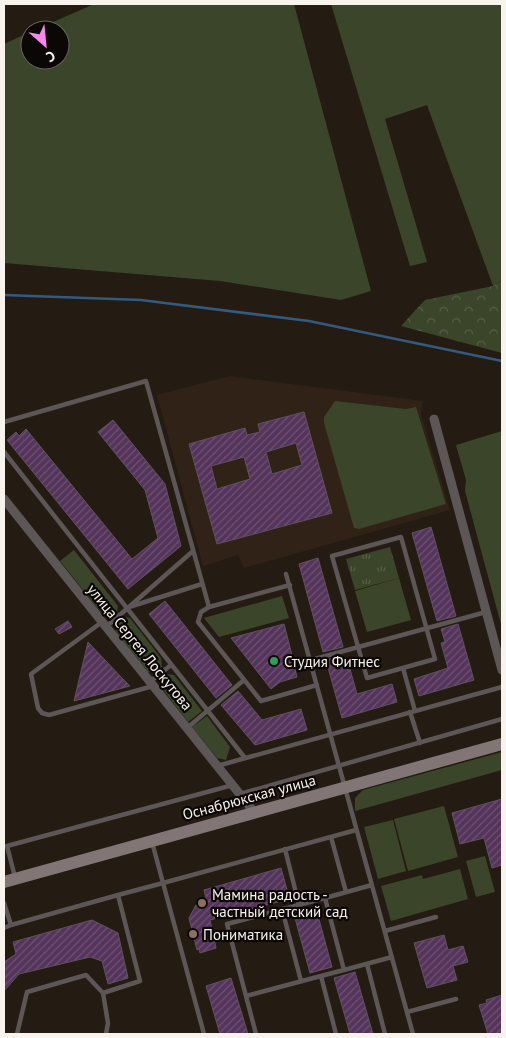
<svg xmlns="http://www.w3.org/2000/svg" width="506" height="1038" font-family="'PT Sans',sans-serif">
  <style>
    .education { fill: #302216 }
    .grass { fill: #3b4529 }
    .forest { fill: url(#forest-crowns) }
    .park { fill: url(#park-tufts) }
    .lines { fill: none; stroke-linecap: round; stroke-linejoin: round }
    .stream { stroke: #335a80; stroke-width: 2.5 }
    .building { fill: url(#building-hatch); stroke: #5d535e; fill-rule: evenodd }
    .lane { stroke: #5d5656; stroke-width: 4.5 }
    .street { stroke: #5d5656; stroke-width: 9 }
    .secondary { stroke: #817576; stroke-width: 12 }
    .leisure-dot { fill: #2e9e5b; stroke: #0b0705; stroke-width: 2 }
    .education-dot { fill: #8d6e63; stroke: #0b0705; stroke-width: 2 }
    .labels { text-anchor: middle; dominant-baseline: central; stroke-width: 4.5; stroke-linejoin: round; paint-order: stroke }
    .street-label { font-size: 15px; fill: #f8f3ec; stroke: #0b0705 }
    .poi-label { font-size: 15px; fill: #f8f3ec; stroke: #0b0705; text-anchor: start }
  </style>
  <defs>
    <pattern id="forest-crowns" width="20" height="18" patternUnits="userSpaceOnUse" patternTransform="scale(1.25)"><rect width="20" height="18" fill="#3b4529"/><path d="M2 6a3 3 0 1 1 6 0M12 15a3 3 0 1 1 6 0" fill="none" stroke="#586048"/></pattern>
    <pattern id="park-tufts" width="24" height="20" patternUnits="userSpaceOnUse" patternTransform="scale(1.25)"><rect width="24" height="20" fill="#3b4529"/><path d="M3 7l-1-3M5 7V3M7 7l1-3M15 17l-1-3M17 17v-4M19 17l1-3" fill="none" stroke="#586048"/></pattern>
    <pattern id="building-hatch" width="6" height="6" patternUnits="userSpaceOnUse" patternTransform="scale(1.25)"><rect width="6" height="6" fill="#55345b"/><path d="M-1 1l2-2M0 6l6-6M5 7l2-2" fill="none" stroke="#6e5273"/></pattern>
  </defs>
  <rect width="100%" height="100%" fill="#241c13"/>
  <!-- education -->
  <path class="education" d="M229,376L423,401L421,414L450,510L244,568L238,555L203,566L157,395Z"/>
  <!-- grass -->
  <path class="grass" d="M94,4H294L371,291L341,300L220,281L4,263V44L30,32V60H60V30H35Z
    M331,4H502V280L493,286L427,105L385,119L427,262L410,266Z
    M335,401L406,409L416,407L446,504L359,529L354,528L324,423V417Z
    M502,431V628L465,491L466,480L456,445Z
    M74,550L118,606L117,612L109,618L103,615L60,561Z
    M399,578L411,620L367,632L355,591Z
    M282,596L289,618L219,637L204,618Z
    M125,617L130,618L161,658L162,667L156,673L148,672L116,632L115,623Z
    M166,674L174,675L202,711L188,722L161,687V679Z
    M207,716L230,747L226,760L217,758L192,727Z
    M502,752V770L355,811V798L363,790Z
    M444,806L458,857L408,871L394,819Z
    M393,820L406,871L378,879L364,827Z
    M485,856L495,892L476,897L466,861Z
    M460,869L468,899L391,921L381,886L422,875L423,879Z"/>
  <!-- forest -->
  <path class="forest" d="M502,280V353L401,326L425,300L493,286Z"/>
  <!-- park -->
  <path class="park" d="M390,547L399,578L355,590L346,559Z"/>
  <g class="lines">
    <!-- stream -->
    <path class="stream" d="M4,295L141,300L309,321L502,361"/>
  </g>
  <!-- building -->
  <path class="building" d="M304,412L332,513L217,544L189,444L245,428L247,435L260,432L258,424ZM296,443L302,465L272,474L266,452ZM244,457L250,479L217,489L211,466Z
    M113,420L165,484L181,546L128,589L7,440L16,432L19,436L26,429L132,559L158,538L145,490L98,432Z
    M431,527L456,616L437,621L412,533Z
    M318,558L343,647L323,652L299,564Z
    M165,601L232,685L216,698L149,614Z
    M68,621L72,627L59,634L55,629Z
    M284,624L294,663L297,668L295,669L297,677L280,682L271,689L231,638Z
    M458,624L474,680L419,696L414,679L448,668L441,643L445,642L441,629Z
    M88,642L121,677L130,686L74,701Z
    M342,656L346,670L350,669L357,694L392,684L397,702L342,718L326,660Z
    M238,691L262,720L301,709L307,730L255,745L221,705Z
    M502,799V865L492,868L484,838L460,844L452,813Z
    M281,868L289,897L284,898L285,900L210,920L216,948L200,953L199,949L197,950L189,918L196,905L207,902L204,890Z
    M317,912L332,967L310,973L295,918Z
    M92,920L118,933L128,978L108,984L102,961L90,957L19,974L4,991V962L16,954L13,942Z
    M444,935L448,950L463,946L468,962L453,966L457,980L427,988L414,943Z
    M355,972L373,1034H350L334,978Z
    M231,978L248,1034H220L206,986Z
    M502,995V1034H488L479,1005L487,1003L486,1000Z"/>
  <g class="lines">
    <!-- lane -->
    <path class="lane" d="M4,422L146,381L209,607
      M4,452L245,758
      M401,537L435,659L367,678L332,556Z
      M286,574L413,1034
      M290,585L209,607L201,612L198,622L261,701L317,685
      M129,607L202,584
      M102,622L31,674L38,708L42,713L49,715L153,686
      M106,627L193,551
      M311,660L486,612
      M403,668L415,711
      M151,681L171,665
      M410,712L420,743
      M187,728L244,680
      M217,766L502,687
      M240,794L502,719
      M331,837L346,892
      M285,849L299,905
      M15,877L7,846L233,785
      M372,885L325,898L344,970L392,957
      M118,895L163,883L152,842
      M4,903L11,925L118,895L140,981L103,993L108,1023L106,1034
      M282,909L301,981
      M4,928L11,925
      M385,931L436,917
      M367,964L385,1034
      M246,996L321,976
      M407,1012L456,999
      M17,1034L27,992L86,975L103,993
      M204,1034L163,883L356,830
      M256,1034L227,924L325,898
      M336,1034L321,976L344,970"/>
    <!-- street -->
    <path class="street" d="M434,419L502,670
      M4,499L254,812"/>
    <!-- secondary -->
    <path class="secondary" d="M4,882L502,744"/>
  </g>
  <!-- markers -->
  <circle class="leisure-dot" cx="274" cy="661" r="5"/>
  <g class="education-dot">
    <circle cx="202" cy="903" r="5"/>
    <circle cx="193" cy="934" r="5"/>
  </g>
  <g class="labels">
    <!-- street labels -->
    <g class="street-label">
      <text transform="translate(140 647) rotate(51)">улица Сергея Лоскутова</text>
      <text transform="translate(249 797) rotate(-15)">Оснабрюкская улица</text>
    </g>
    <!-- poi labels -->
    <g class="poi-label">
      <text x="284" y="661">Студия Фитнес</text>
      <text x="212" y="894">Мамина радость -<tspan x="212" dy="17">частный детский сад</tspan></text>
      <text x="203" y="934">Пониматика</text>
    </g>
  </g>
  <!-- border -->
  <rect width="506" height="1038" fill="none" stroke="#f8f3ec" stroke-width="10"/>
  <!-- north arrow -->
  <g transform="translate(45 45) rotate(153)"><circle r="24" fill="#0b0705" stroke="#6a6561"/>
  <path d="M0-4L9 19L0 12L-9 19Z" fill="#f788ec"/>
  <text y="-8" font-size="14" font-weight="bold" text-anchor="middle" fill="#f8f3ec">С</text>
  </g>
</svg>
